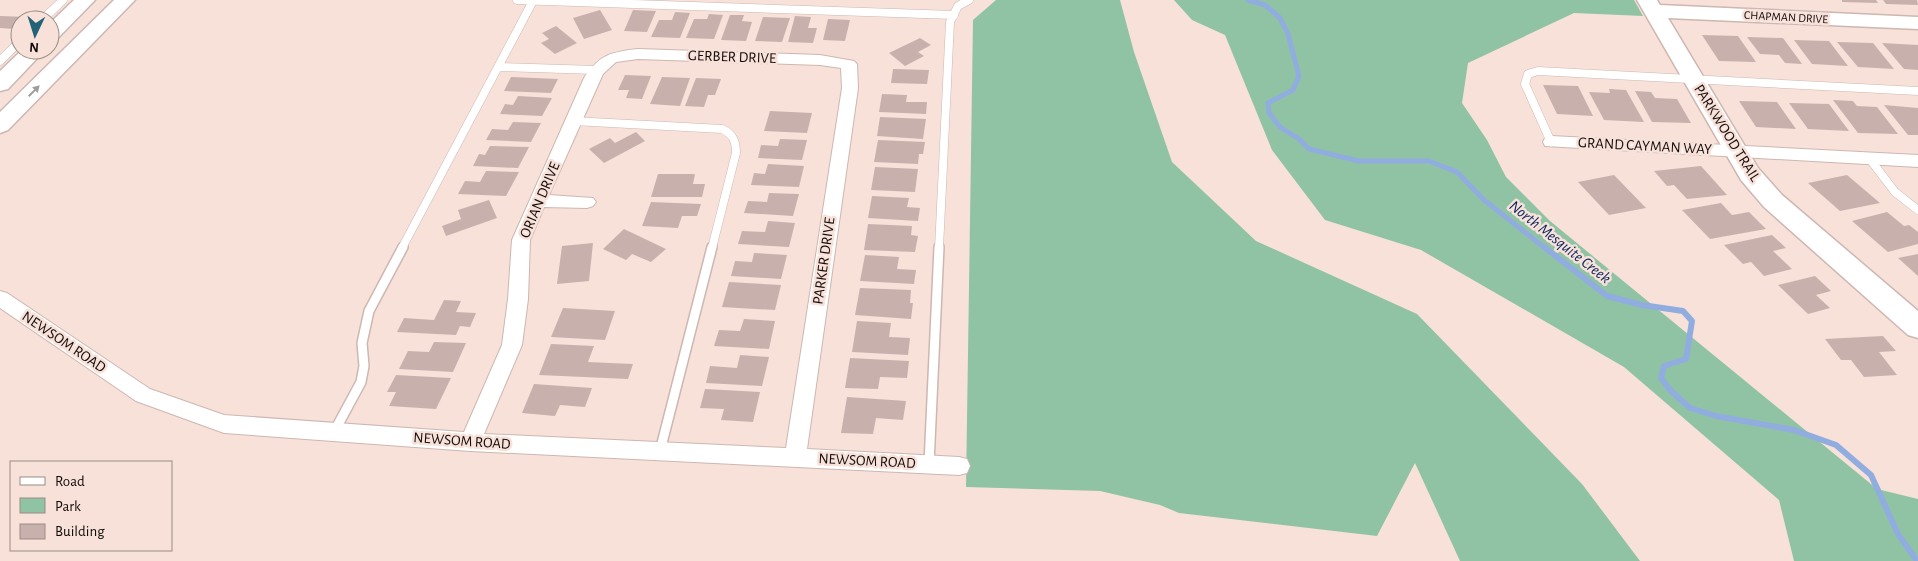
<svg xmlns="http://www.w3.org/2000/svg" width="1918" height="561" font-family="'Alegreya Sans',sans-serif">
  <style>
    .green { fill: #90c3a3 }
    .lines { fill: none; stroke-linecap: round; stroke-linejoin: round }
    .stream-far1 { stroke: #91ade0; stroke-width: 5 }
    .stream { stroke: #91ade0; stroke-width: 6 }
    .building { fill: #c8b1ad }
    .lane-far1-casing { stroke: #cdb7b0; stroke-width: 9 }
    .lane-casing { stroke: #cdb7b0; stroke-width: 12 }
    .street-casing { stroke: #cdb7b0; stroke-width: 2 }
    .secondary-casing { stroke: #cdb7b0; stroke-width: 3 }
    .lane-far1 { stroke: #fff; stroke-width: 8 }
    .lane { stroke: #fff; stroke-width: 9 }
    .street { fill: #fff; fill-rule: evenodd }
    .secondary { fill: #fff; fill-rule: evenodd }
    .oneway { fill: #a09d9c }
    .labels { text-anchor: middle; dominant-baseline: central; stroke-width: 5; stroke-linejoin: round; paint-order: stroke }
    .far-street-label { font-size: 12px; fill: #110a08; stroke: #f7e1d9 }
    .street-label { font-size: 15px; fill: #110a08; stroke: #f7e1d9 }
    .water-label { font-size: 16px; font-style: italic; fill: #092661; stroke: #f7e1d9 }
  </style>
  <rect width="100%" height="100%" fill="#f7e1d9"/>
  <!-- green -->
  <path class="green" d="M996,0H1120L1134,52L1172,162L1256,241L1417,314L1582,484L1640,561H1460L1415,463L1377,536L1179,513L1160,505L1100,491L966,487L973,20Z
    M1174,0H1634L1643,16L1574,13L1468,63L1462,103L1487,140L1506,177L1550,221L1877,489L1918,499V561H1794L1779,500L1624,367L1421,250L1325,220L1272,150L1225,35L1192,20Z"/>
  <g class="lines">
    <!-- stream-far1 -->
    <path class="stream-far1" d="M1248,0L1265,5L1280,18L1288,34L1299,76L1293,90L1268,103L1269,113L1280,127L1299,139L1309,149L1359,161H1429L1457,172L1484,200L1545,248"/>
    <!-- stream -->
    <path class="stream" d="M1544,247L1607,296L1642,305L1683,311L1692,321L1686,359L1664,366L1661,378L1671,391L1690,408L1716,416L1794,430L1836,445L1871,475L1898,534L1917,561"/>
  </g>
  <!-- building -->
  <path class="building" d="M1842,0H1876L1878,3L1842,2Z
    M1883,0H1917L1918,5L1886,4Z
    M600,10L612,30L584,39L573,18Z
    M633,10L656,11L647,32L624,31Z
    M675,12L690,13L680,38L651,37L659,20H672Z
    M709,14L723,15L714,39L686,38L694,19H707Z
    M730,15H744L742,21L752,22L746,41L721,40Z
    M0,16L27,17L24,20H20V23L14,29L0,28Z
    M795,16L811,17L808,28H817L813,43L788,42Z
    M763,17L790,18L782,42L755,41Z
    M828,19L850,20L845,41L823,40Z
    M556,26L577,43L555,54L541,43L549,39L542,33Z
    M1702,35L1738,36L1756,62L1719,61Z
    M1747,37L1783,38L1802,64L1785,63L1779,55L1760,54Z
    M920,38L931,45L918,52L924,56L905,66L889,53Z
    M1794,40L1829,41L1848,66L1812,64Z
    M1837,42L1873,43L1894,69L1858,67Z
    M1882,43L1918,45V70L1904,69Z
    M893,69L929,70L927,84L891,83Z
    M625,75L651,76L642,99L626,98L629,90H618Z
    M511,77L558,79L551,93L504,91Z
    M662,77L690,78L680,106L650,104Z
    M696,78L721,79L715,95H708L704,107L685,106Z
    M1543,85L1578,86L1593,116L1557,114Z
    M1609,89L1626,90L1644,122L1604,120L1589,92L1610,93Z
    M1635,91L1651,92L1655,98L1677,99L1691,123L1652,122Z
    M882,94L907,95L906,102H927L926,114L879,112Z
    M518,96L552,98L542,116L500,114L505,104L513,105Z
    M1833,100L1853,101L1857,106L1877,107L1898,134L1858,133Z
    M1739,101L1777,102L1796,129L1756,127Z
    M1789,103L1829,104L1849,131L1808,129Z
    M1884,105L1918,108V135H1908Z
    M770,111L812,113L807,133L764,131Z
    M880,117L926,119L923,139L877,136Z
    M513,122L541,123L531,142L486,140L492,129L508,130Z
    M636,132L645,141L604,163L589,149L610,138L615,143Z
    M780,139L807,140L802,160L758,158L761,145L778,146Z
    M878,140L925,142L923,154H919L918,164L874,162Z
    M490,146L529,147L518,168L473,166L479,154L485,155Z
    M768,164L804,166L799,187L751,185L754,173L765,174Z
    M1701,166L1727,195L1687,199L1674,185L1667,186L1654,171Z
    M875,167L918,169L915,192L871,190Z
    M486,171L519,172L506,196L458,194L465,181L480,182Z
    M658,174H695L693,184H705L702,197H651Z
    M1614,175L1646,208L1609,215L1578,182Z
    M1847,175L1880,203L1840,211L1808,183Z
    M769,193L799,194L793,216L744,213L748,201L767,202Z
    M872,196L909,198L907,207L920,208L918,221L868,218Z
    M489,200L497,218L446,236L442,226L461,219L458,210Z
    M651,202L701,204L697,216H682L678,228L642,226Z
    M1721,203L1732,215L1749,212L1766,229L1710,239L1682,210Z
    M1887,212L1904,226L1909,225L1918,232V244L1888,252L1852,221Z
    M768,221L795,223L789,247L738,244L742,231L765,232Z
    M868,224L912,226L911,235L918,236L915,252L864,250Z
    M624,229L666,249L651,262L632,254L626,260L603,249Z
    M1772,235L1786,248L1773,251L1792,269L1764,276L1751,262L1743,264L1724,245Z
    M593,243L589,281L557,284L562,246Z
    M754,253L787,255L781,279L731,276L735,261L752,262Z
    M1918,254V276L1898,258Z
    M865,255L899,257L897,269L916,270L914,284L860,281Z
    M1815,276L1831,291L1816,295L1830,308L1808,314L1778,285Z
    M729,282L781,285L775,310L722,307Z
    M860,288L911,290L910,303H913L911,319L855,315Z
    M444,300L461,301L456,312L476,313L470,327L460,326L456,335L397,332L404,318L434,320Z
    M563,308L615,311L605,340L551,337Z
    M744,319L775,321L769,349L714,346L719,330L740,331Z
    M857,321L891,323L889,337L910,338L908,355L852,352Z
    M1883,336L1896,351L1879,352L1897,375L1864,377L1851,360H1841L1825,339Z
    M434,342L466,343L453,372L399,369L408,351L429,352Z
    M551,344L594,346L588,362L633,364L628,379L539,375Z
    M740,355L769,357L762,386L706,383L710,366L737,368Z
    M850,358L909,361L907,378L880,377L878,389L845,388Z
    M396,375L451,378L436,409L389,406L396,392H387Z
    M534,384L592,388L585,407L560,405L555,416L522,413Z
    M705,389L760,392L753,422L721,420L724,409L700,408Z
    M847,397L906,401L903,420L876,418L873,434L841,433Z"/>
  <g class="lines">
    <defs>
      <path id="lane-far1" d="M517,0L954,15
        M42,20L63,0
        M0,61L20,41
        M498,67L596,70
        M573,121L722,129C733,134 736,141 736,153L712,248
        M1551,142L1525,84L1528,74L1538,71L1918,91
        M1869,158L1895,192L1918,210
        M402,248L533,1
        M939,248L950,22L958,6L969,0"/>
      <path id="lane" d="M334,432L361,382L364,366L362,343L369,311L403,247
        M660,451L712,247
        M929,464L939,247"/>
      <path id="street" d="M638,49L820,55L854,61L857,64L858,88L807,449L959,457L967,459L970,466L967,473L959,475L470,451L224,433L136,401L0,308V291L7,293L150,389L224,415L464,432L502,345L508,299L512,240L584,78C600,54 611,52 638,49ZM638,59L820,65L841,68L842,88L786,448L484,434L522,345L528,299L530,240L544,207L587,208L593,206L596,202L593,198L549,195L603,74L616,62Z
        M1551,136L1918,155V167L1545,146L1543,142L1545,138Z"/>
      <path id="secondary" d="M74,0H95L57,39L50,41V23Z
        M114,0H135L8,130L0,133V112Z
        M1637,0H1657L1660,5L1918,17V29L1668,18L1758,168L1782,195L1918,311V338L1908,335L1764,207L1741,180Z
        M22,50H45L8,89L0,91V71Z"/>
    </defs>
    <!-- lane-far1 casing -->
    <use href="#lane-far1" class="lane-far1-casing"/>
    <!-- lane casing -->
    <use href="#lane" class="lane-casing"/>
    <!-- street casing -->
    <use href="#street" class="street-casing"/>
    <!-- secondary casing -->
    <use href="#secondary" class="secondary-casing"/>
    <!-- lane-far1 -->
    <use href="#lane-far1" class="lane-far1"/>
    <!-- lane -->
    <use href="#lane" class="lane"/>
    <!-- street -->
    <use href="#street" class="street"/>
    <!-- secondary -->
    <use href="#secondary" class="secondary"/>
  </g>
  <!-- one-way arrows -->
  <defs><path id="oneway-solid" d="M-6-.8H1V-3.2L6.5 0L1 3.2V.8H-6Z" transform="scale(1.25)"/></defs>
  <use class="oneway" href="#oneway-solid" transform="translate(34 91) rotate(-45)"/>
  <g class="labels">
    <!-- far-street labels -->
    <g class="far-street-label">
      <text transform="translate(1786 17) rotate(3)">CHAPMAN DRIVE</text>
    </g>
    <!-- street labels -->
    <g class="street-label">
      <text transform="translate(732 57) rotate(2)">GERBER DRIVE</text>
      <text transform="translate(1727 133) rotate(58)">PARKWOOD TRAIL</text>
      <text transform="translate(1645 146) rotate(3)">GRAND CAYMAN WAY</text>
      <text transform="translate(540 200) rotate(-67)">ORIAN DRIVE</text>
      <text transform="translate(824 261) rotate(-82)">PARKER DRIVE</text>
      <text transform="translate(64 342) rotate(34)">NEWSOM ROAD</text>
      <text transform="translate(462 441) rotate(4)">NEWSOM ROAD</text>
      <text transform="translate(867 461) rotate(3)">NEWSOM ROAD</text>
    </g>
    <!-- water labels -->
    <g class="water-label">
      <text transform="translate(1560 242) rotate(38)">North Mesquite Creek</text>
    </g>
  </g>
  <!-- legend -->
  <rect x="10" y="461" width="162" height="90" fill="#f7e1d9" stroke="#9b8b85"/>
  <rect x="20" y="477" width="25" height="8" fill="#ffffff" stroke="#9b8b85"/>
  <text x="55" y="486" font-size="15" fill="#110a08">Road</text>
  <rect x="20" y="498" width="25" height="15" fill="#90c3a3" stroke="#9b8b85"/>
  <text x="55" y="511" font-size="15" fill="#110a08">Park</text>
  <rect x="20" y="524" width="25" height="15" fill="#c8b1ad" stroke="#9b8b85"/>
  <text x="55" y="536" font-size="15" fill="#110a08">Building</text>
  <!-- north arrow -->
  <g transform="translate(35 35) rotate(184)"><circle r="24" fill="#f7e1d9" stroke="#9b8b85"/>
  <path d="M0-4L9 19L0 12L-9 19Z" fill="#246278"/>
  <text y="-8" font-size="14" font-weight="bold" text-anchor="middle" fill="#110a08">N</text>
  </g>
</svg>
